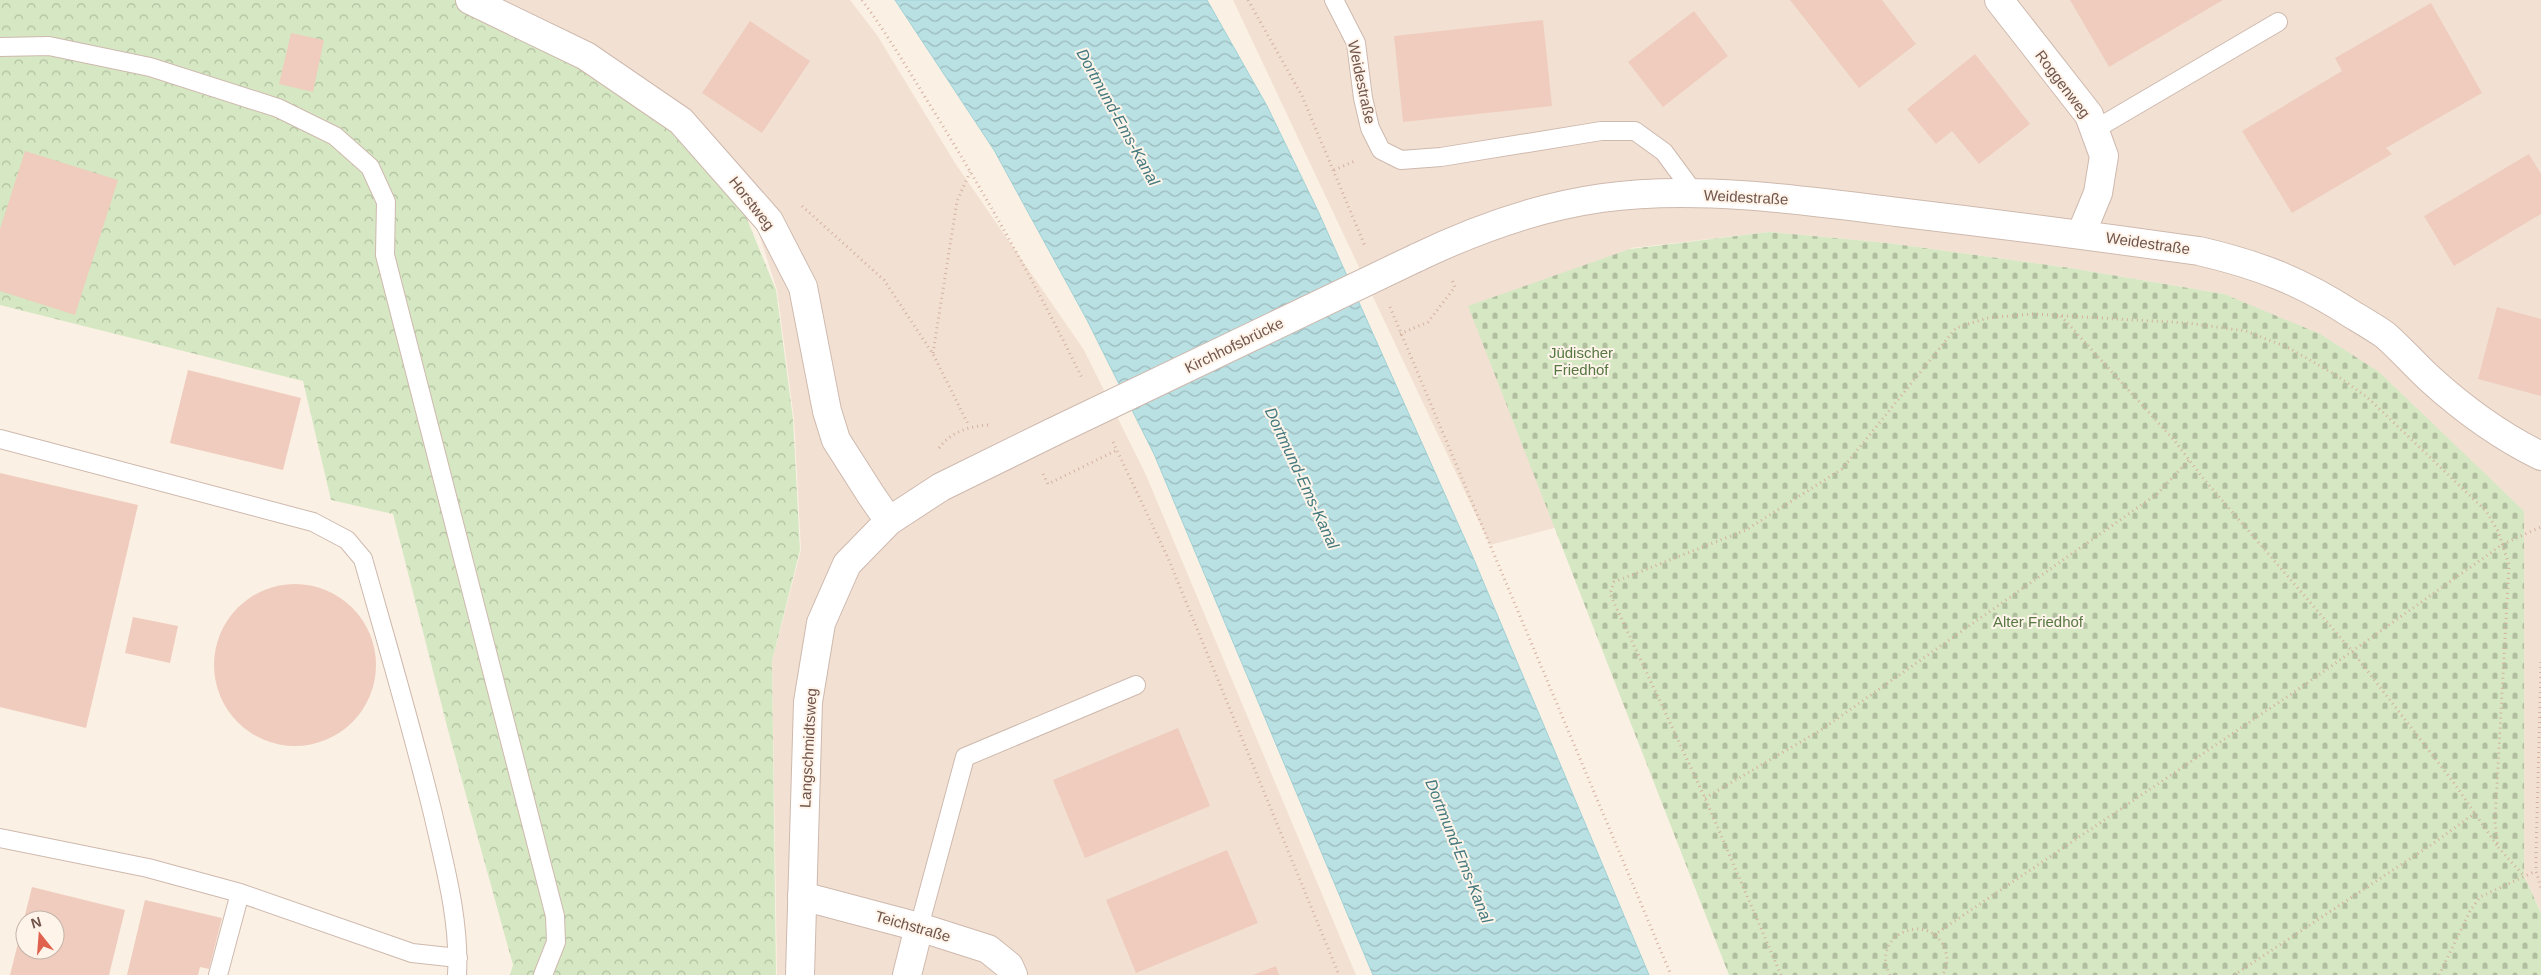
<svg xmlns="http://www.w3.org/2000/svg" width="2541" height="975" font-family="Helvetica,sans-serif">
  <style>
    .residential { fill: #f2e1d3 }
    .forest { fill: url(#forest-crowns) }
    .cemetery { fill: url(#cemetery-stones) }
    .water { fill: url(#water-waves); stroke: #a0d1d5 }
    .building { fill: #efccbd; fill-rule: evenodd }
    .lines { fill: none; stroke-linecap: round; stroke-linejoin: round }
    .service-casing { stroke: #ceb9ae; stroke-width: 20 }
    .minor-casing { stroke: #ceb9ae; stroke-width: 30 }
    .tertiary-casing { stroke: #ceb9ae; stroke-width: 30 }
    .path { stroke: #d4b0a0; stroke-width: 3; stroke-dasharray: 1 4; stroke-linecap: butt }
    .service { stroke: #fff; stroke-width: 18 }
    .minor { stroke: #fff; stroke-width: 28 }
    .tertiary { stroke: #fff; stroke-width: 28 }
    .tertiary-bridge-casing { stroke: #ceb9ae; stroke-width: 30; stroke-linecap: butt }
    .tertiary-bridge { stroke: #fff; stroke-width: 28 }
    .labels { text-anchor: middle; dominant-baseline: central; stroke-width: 4; stroke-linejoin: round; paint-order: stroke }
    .street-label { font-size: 15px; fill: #72554b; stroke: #fef4ea }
    .park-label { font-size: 15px; fill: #577843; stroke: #fef4ea }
    .water-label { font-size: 16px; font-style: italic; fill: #43797e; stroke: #fef4ea }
  </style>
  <defs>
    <pattern id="forest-crowns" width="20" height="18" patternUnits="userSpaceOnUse" patternTransform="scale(1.25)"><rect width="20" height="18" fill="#d5e8c3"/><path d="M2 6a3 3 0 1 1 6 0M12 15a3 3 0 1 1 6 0" fill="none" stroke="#b1bfa0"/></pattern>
    <pattern id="cemetery-stones" width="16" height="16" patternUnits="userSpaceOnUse" patternTransform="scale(1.25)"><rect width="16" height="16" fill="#d5e8c3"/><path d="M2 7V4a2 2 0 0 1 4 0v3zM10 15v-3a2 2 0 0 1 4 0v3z" fill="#b1bfa0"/></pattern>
    <pattern id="water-waves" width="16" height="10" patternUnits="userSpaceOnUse" patternTransform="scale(1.25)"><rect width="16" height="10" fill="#b9e1e4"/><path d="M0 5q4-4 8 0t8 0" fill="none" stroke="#9bb9bb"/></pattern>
  </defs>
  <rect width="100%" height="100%" fill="#fbf0e4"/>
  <!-- residential -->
  <path class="residential" d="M493,0H850L877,35L955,163L1084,350L1146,475L1356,975H777L772,661L801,550L794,419L777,290L741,177Z
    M1233,0H2541V913L2524,876V511L2224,294L2070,268L1888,243L1769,232L1631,248L1554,528L1490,545Z"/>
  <!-- forest -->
  <path class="forest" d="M0,0H468L680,124L731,180L776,290L793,419L800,550L772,661L776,975H510L513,965L448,730L393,514L331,500L303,381L0,305Z"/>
  <!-- cemetery -->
  <path class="cemetery" d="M1769,232L1888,243L2070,268L2224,294L2320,334L2379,372L2524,511V876L2541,913V975H1729L1468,306L1630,249Z"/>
  <!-- water -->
  <path class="water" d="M895,0H1207L1267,106L1318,211L1472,555L1649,975H1373L1154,454L1087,320L994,150Z"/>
  <!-- building -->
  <path class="building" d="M1790,0H1882L1916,44L1859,88Z
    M2070,0H2223L2109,67Z
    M2431,3L2482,93L2386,148L2392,154L2292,213L2242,131L2342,71L2335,58Z
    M1694,11L1728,56L1663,107L1628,62Z
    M1543,20L1552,106L1403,122L1394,36Z
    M750,21L810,61L762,133L702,93Z
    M291,33L324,40L313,92L279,84Z
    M1975,54L2030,124L1979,164L1952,131L1936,144L1907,109Z
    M25,151L118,180L75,315L0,291V229Z
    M2529,154L2541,174V214L2454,266L2424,216Z
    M2497,307L2541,319V396L2478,379Z
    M188,370L301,398L283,470L170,443Z
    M0,473L138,505L86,728L0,707Z
    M214 665a81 81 0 1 1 162 0a81 81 0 1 1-162 0Z
    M133,617L178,626L170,663L125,653Z
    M1178,728L1210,806L1085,858L1053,780Z
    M1227,850L1258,923L1136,973L1106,900Z
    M32,887L125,910L109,975H10ZM25,920H55V950H25Z
    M145,900L222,918L209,969L200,967L198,975H127Z
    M1276,966L1279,975H1253Z"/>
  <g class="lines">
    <defs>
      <path id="service" d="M1334,0L1356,43L1363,98L1370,128L1381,150L1401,160L1441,157L1601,131H1635L1664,152L1695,194
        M0,47L49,46L150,67L278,108L335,136L370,167L386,202L385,255L555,916L556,942L543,975
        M2094,130L2278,22
        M0,439L313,522L347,540L363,559C387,644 412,728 433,814C445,867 460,921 457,975
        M0,838L148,868L240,893L412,953L458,958
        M919,927L965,757L1136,685
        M218,975L240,893"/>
      <path id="minor" d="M470,0L586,56L681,121L769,221L803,287L827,411L836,440L871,495L889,521
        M1999,0L2089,115L2104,156L2098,193L2081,234
        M802,896L919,927L988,949L1009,966L1013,975
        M907,975L919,927"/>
      <path id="tertiary" d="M1416,258C1474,230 1538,207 1602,198C1695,185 1804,200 1897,212C1998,224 2099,237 2199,251C2259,265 2301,281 2353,315C2363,321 2375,328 2385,335C2400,348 2414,364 2429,378C2462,408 2500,436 2541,456
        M800,975L808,702L821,623L847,564L889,521L941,487L1053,432"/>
    </defs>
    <!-- service casing -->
    <use href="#service" class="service-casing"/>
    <!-- minor casing -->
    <use href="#minor" class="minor-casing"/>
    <!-- tertiary casing -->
    <use href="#tertiary" class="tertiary-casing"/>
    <!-- path -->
    <path class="path" d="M862,0C890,38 913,78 938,118C990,203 1039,290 1083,380
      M1248,0L1302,96L1365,246
      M1334,170L1355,161
      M802,206L884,280L933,354L969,426
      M1390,307L1671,975
      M2061,316L2174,440L2203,478L2352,651L2454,783L2498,847
      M1400,334L1428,322L1455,287L1452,280
      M933,353L957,201L970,172
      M1113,442L1168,558L1339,975
      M939,448C951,432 969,426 988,425
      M1043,474L1048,484L1117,450
      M2541,662L2536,855V871L2541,888
      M1705,798L1821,730L2157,494L2189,460
      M1934,935L2306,684L2503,544L2541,527
      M1781,975L1705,798L1610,594L1614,582L1746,530L1842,469L1956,328L1987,318L2033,314L2187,323L2246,331L2289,348L2339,377L2368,398L2486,511L2498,531L2509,565L2495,822L2498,847L2524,876
      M1890,975C1868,933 1934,908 1946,953C1948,960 1947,969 1942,975
      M2234,975L2431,845L2475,813
      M2439,975L2470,911L2480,897L2536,871"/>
    <!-- service -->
    <use href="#service" class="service"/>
    <!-- minor -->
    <use href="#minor" class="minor"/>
    <!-- tertiary -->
    <use href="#tertiary" class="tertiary"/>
    <defs>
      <path id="tertiary-bridge" d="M1053,432L1416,258"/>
    </defs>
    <!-- tertiary-bridge casing -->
    <use href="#tertiary-bridge" class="tertiary-bridge-casing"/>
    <!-- tertiary-bridge -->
    <use href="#tertiary-bridge" class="tertiary-bridge"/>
  </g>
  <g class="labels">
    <!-- street labels -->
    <g class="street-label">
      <text transform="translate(1362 82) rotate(78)">Weidestraße</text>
      <text transform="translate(2063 84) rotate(53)">Roggenweg</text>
      <text transform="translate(1746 197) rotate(3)">Weidestraße</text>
      <text transform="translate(752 203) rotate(52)">Horstweg</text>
      <text transform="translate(2148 243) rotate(8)">Weidestraße</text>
      <text transform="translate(1234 345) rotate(-26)">Kirchhofsbrücke</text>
      <text transform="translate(808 748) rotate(-87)">Langschmidtsweg</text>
      <text transform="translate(913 926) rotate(16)">Teichstraße</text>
    </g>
    <!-- park labels -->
    <g class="park-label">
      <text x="1581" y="352">Jüdischer<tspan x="1581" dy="17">Friedhof</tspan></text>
      <text x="2038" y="621">Alter Friedhof</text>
    </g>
    <!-- water labels -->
    <g class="water-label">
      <text transform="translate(1118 117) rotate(61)">Dortmund-Ems-Kanal</text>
      <text transform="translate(1302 478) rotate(65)">Dortmund-Ems-Kanal</text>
      <text transform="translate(1459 851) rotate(68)">Dortmund-Ems-Kanal</text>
    </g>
  </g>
  <!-- north arrow -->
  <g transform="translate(40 935) rotate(343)"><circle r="24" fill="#fef4ea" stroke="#c6b4aa"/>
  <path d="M0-4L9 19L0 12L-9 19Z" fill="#e0624e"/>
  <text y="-8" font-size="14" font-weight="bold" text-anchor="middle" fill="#72554b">N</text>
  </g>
</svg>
